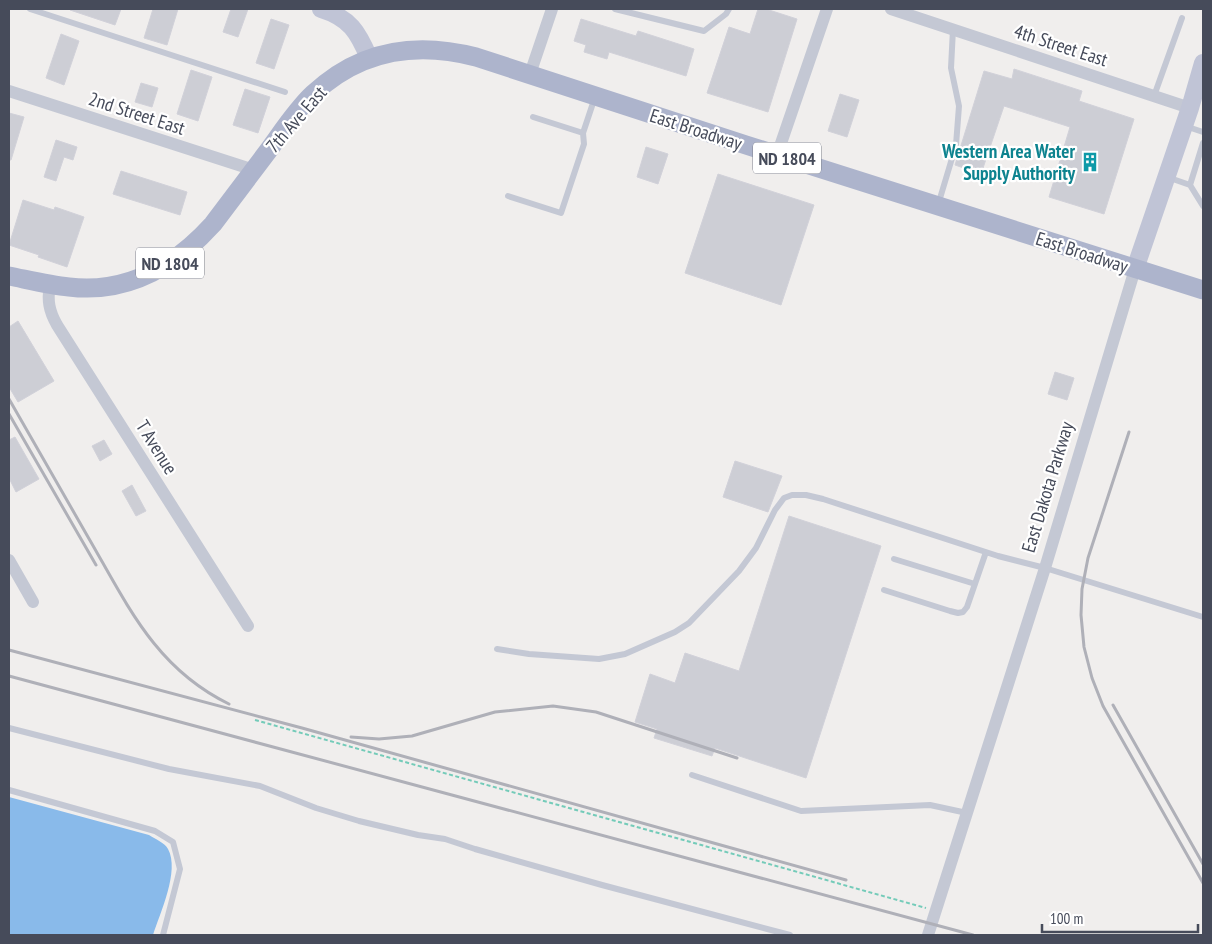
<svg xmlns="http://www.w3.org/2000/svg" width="1212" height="944" font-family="'PT Sans Narrow',sans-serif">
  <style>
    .water { fill: #89baea }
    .building { fill: #cdced5; stroke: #d1d1d9 }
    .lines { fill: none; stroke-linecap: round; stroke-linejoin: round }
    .path { stroke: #74cbb9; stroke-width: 2; stroke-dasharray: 4 2.5; stroke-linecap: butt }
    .service { stroke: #c4c8d4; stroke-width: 6 }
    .minor { stroke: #c4c8d4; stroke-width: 12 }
    .secondary { stroke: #c0c4d6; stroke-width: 18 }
    .primary { stroke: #adb4cc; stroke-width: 19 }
    .rail { stroke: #afb0b8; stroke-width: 3 }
    .labels { text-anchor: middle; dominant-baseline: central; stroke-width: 4.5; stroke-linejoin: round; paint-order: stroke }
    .shield { fill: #fff; stroke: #7e818c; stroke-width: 1 }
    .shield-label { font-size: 18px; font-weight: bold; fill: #464b5a }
    .street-label { font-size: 19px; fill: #464b5a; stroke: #fff }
    .culture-label { font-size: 19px; font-weight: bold; fill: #0d838f; stroke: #fff; text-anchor: end }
  </style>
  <rect width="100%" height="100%" fill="#f0eeed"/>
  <!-- water -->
  <path class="water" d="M9,797L149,835C155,839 165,843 168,849C180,871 160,913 153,935H9Z"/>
  <!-- building -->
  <path class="building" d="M70,9H121L115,25L70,10Z
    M153,9H178L167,45L144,38Z
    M231,9H248L238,37L223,32Z
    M758,9H766L797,19L768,112L707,93L729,27L750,34Z
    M271,19L289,25L274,69L256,63Z
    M581,19L636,36L638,31L694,49L686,76L609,52L607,59L584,52L586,45L574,41Z
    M61,34L79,41L64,85L46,78Z
    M1014,69L1082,91L1079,101L1134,119L1104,214L1049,197L1070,127L1004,106L981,174L955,165L984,71L1012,79Z
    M191,70L212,77L198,121L177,114Z
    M141,83L158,88L152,107L135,102Z
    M245,89L270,97L258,133L233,125Z
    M840,94L859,100L847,137L828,131Z
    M9,113L24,117L11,160H9Z
    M56,140L77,147L73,160L64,157L56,181L44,177Z
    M646,147L668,154L658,184L637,177Z
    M121,171L187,192L180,215L113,194Z
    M718,174L814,205L781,305L685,273Z
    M23,200L54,210L55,207L84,217L67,267L38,257L39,255L9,245Z
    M18,321L54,381L18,402L9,387V327Z
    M1055,372L1074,378L1067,400L1048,394Z
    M15,437L39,479L16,492L9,478V440Z
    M104,440L112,454L100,461L92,446Z
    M735,461L782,476L768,512L723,497Z
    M132,485L146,511L136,516L122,491Z
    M789,516L881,546L806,778L715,748L712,756L654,738L657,729L635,722L650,674L675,683L685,653L739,671Z"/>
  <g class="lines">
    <!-- path -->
    <path class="path" d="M255,720L926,908"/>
    <!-- service -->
    <path class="service" d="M30,9L285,92
      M615,9L704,31L726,14L729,9
      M1154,96L1182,18
      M533,117L583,133
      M1185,126L1203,132
      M1167,177L1190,185L1203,206
      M1190,185L1203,143
      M508,196L561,213L584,144L583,133L595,97
      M938,205L956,145L959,106L951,68L953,29
      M894,559L975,584
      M884,590L950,611L958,613L963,612L967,607L986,552
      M497,649L529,654L599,659L625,654L675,632L689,623L739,571L756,548L775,510L784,498L792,495H806L823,499L998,556L1045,568L1203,617
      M9,728L169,769L260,786L316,808L359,821L418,835L445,839L475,849L602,885L790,935
      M692,775L801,811L930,805L967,813
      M9,790L155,831L173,842L180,869L163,935"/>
    <!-- minor -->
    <path class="minor" d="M891,9L1190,108
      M530,74L552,9
      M9,91L254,170
      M777,155L827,9
      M50,284C47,300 49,311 57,325L248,626
      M9,560L33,602
      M928,935L1045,568L1135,269"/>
    <!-- secondary -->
    <path class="secondary" d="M321,9C350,18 358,32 369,58
      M1135,269L1190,108L1203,63"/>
    <!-- primary -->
    <path class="primary" d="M9,276C29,280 49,285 69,287C127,294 175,266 213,224C232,199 250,175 268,151C282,132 296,110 313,94C360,50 415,41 476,57L746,145L1203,290"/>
    <!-- rail -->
    <path class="rail" d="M9,399C35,445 62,491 88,537C127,604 155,668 229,704
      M9,414L96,565
      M1129,432L1088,558L1082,589L1081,615L1084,647L1092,678L1103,706L1203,883
      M9,650L302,728L846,880
      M9,676L973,935
      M1113,705L1203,864
      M351,737L379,739L412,736L495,712L553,706L596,712L737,758"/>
  </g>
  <!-- icons -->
  <defs>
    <symbol id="building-bare" viewBox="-9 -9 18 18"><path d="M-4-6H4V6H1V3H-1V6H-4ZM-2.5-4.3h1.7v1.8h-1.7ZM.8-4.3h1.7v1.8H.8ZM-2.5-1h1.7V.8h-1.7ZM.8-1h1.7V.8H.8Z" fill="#0f9aa8" stroke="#fff" stroke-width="2.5" paint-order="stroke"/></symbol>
  </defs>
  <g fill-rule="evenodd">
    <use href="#building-bare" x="1076" y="148" width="28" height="28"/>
  </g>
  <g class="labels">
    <!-- shield labels -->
    <g class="shield">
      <rect x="753" y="142.5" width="68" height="31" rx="4"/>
      <rect x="136" y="247.5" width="68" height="31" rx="4"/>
    </g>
    <g class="shield-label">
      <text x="787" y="158">ND 1804</text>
      <text x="170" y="263">ND 1804</text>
    </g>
    <!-- street labels -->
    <g class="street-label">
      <text transform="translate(1061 45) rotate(18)">4th Street East</text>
      <text transform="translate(137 113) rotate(18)">2nd Street East</text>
      <text transform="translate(296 119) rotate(-49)">7th Ave East</text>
      <text transform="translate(696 129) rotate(18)">East Broadway</text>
      <text transform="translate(1082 252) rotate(18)">East Broadway</text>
      <text transform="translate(157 447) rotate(58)">T Avenue</text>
      <text transform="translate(1047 487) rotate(-73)">East Dakota Parkway</text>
    </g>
    <!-- culture labels -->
    <g class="culture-label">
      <text x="1075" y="151">Western Area Water<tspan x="1075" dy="22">Supply Authority</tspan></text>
    </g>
  </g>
  <!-- border -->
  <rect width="1212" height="944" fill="none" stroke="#464b5a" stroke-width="20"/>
  <!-- scale -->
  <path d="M1042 924v8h156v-8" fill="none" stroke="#464b5a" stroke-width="2.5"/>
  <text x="1050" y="924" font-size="15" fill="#464b5a" stroke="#ffffff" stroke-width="4" paint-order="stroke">100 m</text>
</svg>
